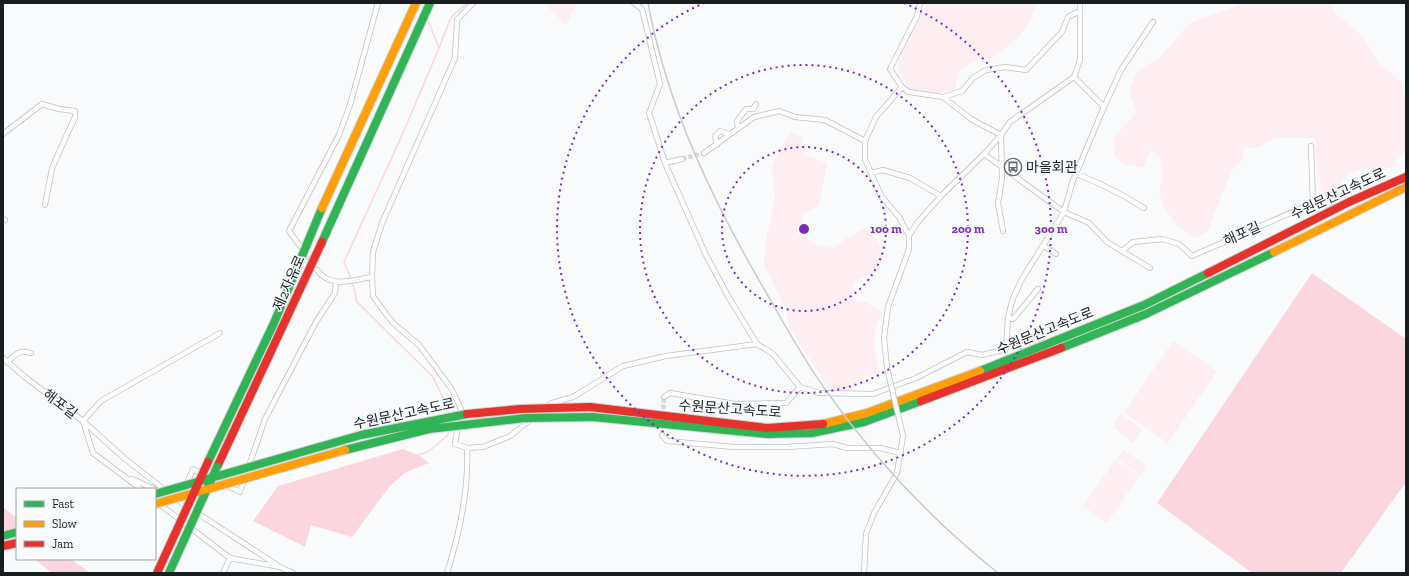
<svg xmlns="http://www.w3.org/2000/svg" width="1409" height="576" font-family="'Zilla Slab','Noto Sans KR',serif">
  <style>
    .green { fill: #fdeef2 }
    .water { fill: #fcd6df }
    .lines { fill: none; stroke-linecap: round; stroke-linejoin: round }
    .stream { stroke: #fcd6df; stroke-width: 1.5 }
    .street-tunnel { stroke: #d8dadb; stroke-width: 4.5; stroke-dasharray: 4.5 2; stroke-linecap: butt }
    .street-casing { stroke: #bec1c3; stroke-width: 6 }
    .fast-casing { stroke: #d4d5d6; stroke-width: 10 }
    .slow-casing { stroke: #d4d5d6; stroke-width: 10 }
    .jam-casing { stroke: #d4d5d6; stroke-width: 10 }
    .street { stroke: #fefeff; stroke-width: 4.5 }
    .fast { stroke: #30b455; stroke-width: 8 }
    .slow { stroke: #ff9f0a; stroke-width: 8 }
    .jam { stroke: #e5322d; stroke-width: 8 }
    .rail { stroke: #cacbcb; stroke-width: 1.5 }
    .street-bridge-casing { stroke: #bec1c3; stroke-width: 6; stroke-linecap: butt }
    .fast-bridge-casing { stroke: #d4d5d6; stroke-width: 10; stroke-linecap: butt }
    .slow-bridge-casing { stroke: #d4d5d6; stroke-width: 10; stroke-linecap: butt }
    .jam-bridge-casing { stroke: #d4d5d6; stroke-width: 10; stroke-linecap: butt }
    .street-bridge { stroke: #fefeff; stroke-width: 4.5 }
    .fast-bridge { stroke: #30b455; stroke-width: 8 }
    .slow-bridge { stroke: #ff9f0a; stroke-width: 8 }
    .jam-bridge { stroke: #e5322d; stroke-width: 8 }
    .ring { fill: none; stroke: #7b2cbf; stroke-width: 2; stroke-dasharray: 2 4 }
    .labels { text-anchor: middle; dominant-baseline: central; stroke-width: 3; stroke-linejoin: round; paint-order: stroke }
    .poi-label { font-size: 14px; fill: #191e21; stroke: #f9fbfd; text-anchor: start }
    .street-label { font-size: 14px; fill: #191e21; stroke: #f9fbfd }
    .centre { fill: #7b2cbf; stroke: #f9fbfd; stroke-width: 2 }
    .ring-label { font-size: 12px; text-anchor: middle; font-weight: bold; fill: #7b2cbf; stroke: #f9fbfd; stroke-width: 3; stroke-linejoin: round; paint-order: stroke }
  </style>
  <rect width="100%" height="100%" fill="#fafbfc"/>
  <!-- green -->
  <path class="green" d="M544,3H577L566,25Z
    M926,3H1036C1028,34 1014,41 991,59L979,58L959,71L955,89L929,94L909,88L897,67L904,46L925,9Z
    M1245,3H1330L1337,15L1363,37L1380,64L1401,82L1406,101V150L1390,168C1378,169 1360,167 1350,174C1338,182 1339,193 1322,197L1316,164L1315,138H1274L1258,148L1245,147L1241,162L1234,167L1222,193L1208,232L1194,238L1177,225L1165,209L1159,193L1163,176L1159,156L1150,150L1143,167L1124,164L1114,156V137L1137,112L1129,92L1136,72L1160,57L1190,23Z
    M791,132L802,137L805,155L827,163L819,206L803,213L800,232L813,244L832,248L850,236L867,228L880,246L884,260L874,272L853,283L850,299L866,302L883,313C870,334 875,350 880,372L864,377L852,386L833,395L789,327L787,312L764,264L767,234L775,201L772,167L779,150Z
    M1173,341L1217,371L1168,443L1124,413Z
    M1121,414L1142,430L1133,443L1112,427Z
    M1124,450L1147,466L1141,476L1117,459Z
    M1115,460L1139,476L1107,523L1083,506Z"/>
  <!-- water -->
  <path class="water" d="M1312,273L1406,339V482L1341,573H1252L1157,503Z
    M403,449L418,455L429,463L406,472L390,486L352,537L311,525L305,547L253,521L278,486Z
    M3,507L17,518V546L3,535Z
    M34,559H71L90,573H52Z"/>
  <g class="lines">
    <!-- stream -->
    <path class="stream" d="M421,3L424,9
      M427,18L439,48L403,133L344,262L353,284L357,302L433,377L448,408V414
      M439,48L451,17L467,3
      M418,455L428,452L448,435V430"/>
    <!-- street-tunnel -->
    <path class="street-tunnel" d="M682,159L704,153
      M304,251L317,270
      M662,435L664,397"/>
    <defs>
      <path id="street" d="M902,87L909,92L943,97L971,119L1001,135L984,154
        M943,97L962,91L973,78L986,70L1005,67L1026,70L1062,32L1068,17L1080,11
        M1104,107L1121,70L1153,22
        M738,127L737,121L746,109H753L756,104
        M3,134L42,104L59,109L75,111V117L52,168L45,205
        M717,145L715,136L720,131L729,134
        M704,153L754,117L779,111L795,117L825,120L865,141
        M665,163L682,159
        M1057,167C1088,177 1117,191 1144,208
        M871,173L883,170L910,178L941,196L984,154L1064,212L1089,223L1107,242L1150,268
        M3,219L5,220
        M1003,231L998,203L1002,178L1001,135L1010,122L1074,77
        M909,236L917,223L941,196
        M300,246L289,231L339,135L350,105L378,3
        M1044,246L1056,254
        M1122,251L1133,242L1163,239L1179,244L1192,256L1313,203L1311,146
        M317,270C331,289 352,280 372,277
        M1008,317L1013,319L1038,289
        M220,333L101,401L83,421L124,458L179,501L280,567
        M757,344L773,354L800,387L819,393L873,394L916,378L967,352L982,355L1006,349L1008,317L1013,298L1022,279L1064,212L1072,183L1104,107L1074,77L1080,60V3
        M3,358L25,377L83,421L93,453L141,489
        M7,362C16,354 20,349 31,353
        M887,368L884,338L888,307L909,249V236L899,217L881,196L865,159V141L876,117L902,87L890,69L917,16L920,3
        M664,397L670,393L735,404L786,403L800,387
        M662,435L667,441L734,447H786L833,444L847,448H880L901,453
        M467,448L483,447L510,436L552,403L573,397L623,366L666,356L757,344L728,296L706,255L665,163L649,113L660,84L642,9L634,3
        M211,478L240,492L265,419L316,322L335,293L336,282
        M132,479L154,489
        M181,497L193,469L204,475
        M158,503L230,558L280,567L293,573
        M223,573L230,558
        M447,573C460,532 469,491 467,448L455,444L461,409L451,388L419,345L393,323L383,310L373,296L372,277L373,252L382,223L455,58L457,20L473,3
        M864,573L866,534L874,513L897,473L903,436"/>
      <path id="fast" d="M322,242L430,3
        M1061,348L1146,314L1274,252
        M980,371L1144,305L1208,273
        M593,417L767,434L812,433L864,422L921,401
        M208,462L274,323L322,208
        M3,536L17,532"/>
      <path id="slow" d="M322,208L416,3
        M1274,252L1406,187
        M823,424L867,413L980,371"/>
      <path id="jam" d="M1208,273L1349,202L1406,177
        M921,401L1061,348
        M590,407L767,428L823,424
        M217,467L322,242
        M3,546L17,543"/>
    </defs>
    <!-- street casing -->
    <use href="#street" class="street-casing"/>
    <!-- fast casing -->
    <use href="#fast" class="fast-casing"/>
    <!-- slow casing -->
    <use href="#slow" class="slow-casing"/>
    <!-- jam casing -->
    <use href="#jam" class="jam-casing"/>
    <!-- street -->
    <use href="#street" class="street"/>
    <!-- fast -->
    <use href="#fast" class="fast"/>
    <!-- slow -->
    <use href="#slow" class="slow"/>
    <!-- jam -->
    <use href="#jam" class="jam"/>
    <!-- rail -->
    <path class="rail" d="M648,3C667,105 711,198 763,287C783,322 803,359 827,392C875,460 933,521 998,573"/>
    <defs>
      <path id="street-bridge" d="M887,368L903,436"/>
      <path id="fast-bridge" d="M345,450L429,429L525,418L593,417
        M155,494L361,435L467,414
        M169,573L217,467"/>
      <path id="slow-bridge" d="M155,504L345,450"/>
      <path id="jam-bridge" d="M467,414L520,409L590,407
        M157,573L208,462"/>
    </defs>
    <!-- street-bridge casing -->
    <use href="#street-bridge" class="street-bridge-casing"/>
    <!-- fast-bridge casing -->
    <use href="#fast-bridge" class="fast-bridge-casing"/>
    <!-- slow-bridge casing -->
    <use href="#slow-bridge" class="slow-bridge-casing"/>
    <!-- jam-bridge casing -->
    <use href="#jam-bridge" class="jam-bridge-casing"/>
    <!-- street-bridge -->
    <use href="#street-bridge" class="street-bridge"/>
    <!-- fast-bridge -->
    <use href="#fast-bridge" class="fast-bridge"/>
    <!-- slow-bridge -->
    <use href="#slow-bridge" class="slow-bridge"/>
    <!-- jam-bridge -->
    <use href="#jam-bridge" class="jam-bridge"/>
  </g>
  <!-- distance rings -->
  <g class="ring">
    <circle cx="804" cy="229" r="82"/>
    <circle cx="804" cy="229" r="164"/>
    <path d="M904 3A247 247 0 1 1 704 3"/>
  </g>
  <!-- icons -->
  <defs>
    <symbol id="bus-ring" viewBox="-11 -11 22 22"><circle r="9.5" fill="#f9fbfd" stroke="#686b6e" stroke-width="1.5"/><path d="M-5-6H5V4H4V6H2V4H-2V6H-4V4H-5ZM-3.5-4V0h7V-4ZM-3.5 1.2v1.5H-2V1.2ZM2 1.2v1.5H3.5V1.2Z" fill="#686b6e"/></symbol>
  </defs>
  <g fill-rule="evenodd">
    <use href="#bus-ring" x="1003" y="157" width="20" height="20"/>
  </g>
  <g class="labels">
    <!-- poi labels -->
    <g class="poi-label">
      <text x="1026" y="167">마을회관</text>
    </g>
    <!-- street labels -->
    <g class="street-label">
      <text transform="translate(1338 194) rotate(-25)">수원문산고속도로</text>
      <text transform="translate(1242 234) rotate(-24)">해포길</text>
      <text transform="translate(289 283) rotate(-66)">제2자유로</text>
      <text transform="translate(1045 331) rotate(-22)">수원문산고속도로</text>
      <text transform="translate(60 404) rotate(37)">해포길</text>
      <text transform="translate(730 409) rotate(4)">수원문산고속도로</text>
      <text transform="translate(404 414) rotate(-12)">수원문산고속도로</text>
    </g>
  </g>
  <circle cx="804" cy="229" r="6" class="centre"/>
  <g class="ring-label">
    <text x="886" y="233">100 m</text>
    <text x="968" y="233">200 m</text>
    <text x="1051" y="233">300 m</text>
  </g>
  <!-- border -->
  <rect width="1409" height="576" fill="none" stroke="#191e21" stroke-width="8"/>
  <!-- legend -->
  <rect x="16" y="488" width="140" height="72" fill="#f9fbfd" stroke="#9fa3a5"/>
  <rect x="24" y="501" width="20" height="6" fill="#30b455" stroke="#9fa3a5"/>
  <text x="52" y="508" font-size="12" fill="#191e21">Fast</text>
  <rect x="24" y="521" width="20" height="6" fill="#ff9f0a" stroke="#9fa3a5"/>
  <text x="52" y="528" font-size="12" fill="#191e21">Slow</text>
  <rect x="24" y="541" width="20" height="6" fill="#e5322d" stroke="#9fa3a5"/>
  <text x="52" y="548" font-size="12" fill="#191e21">Jam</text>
</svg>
